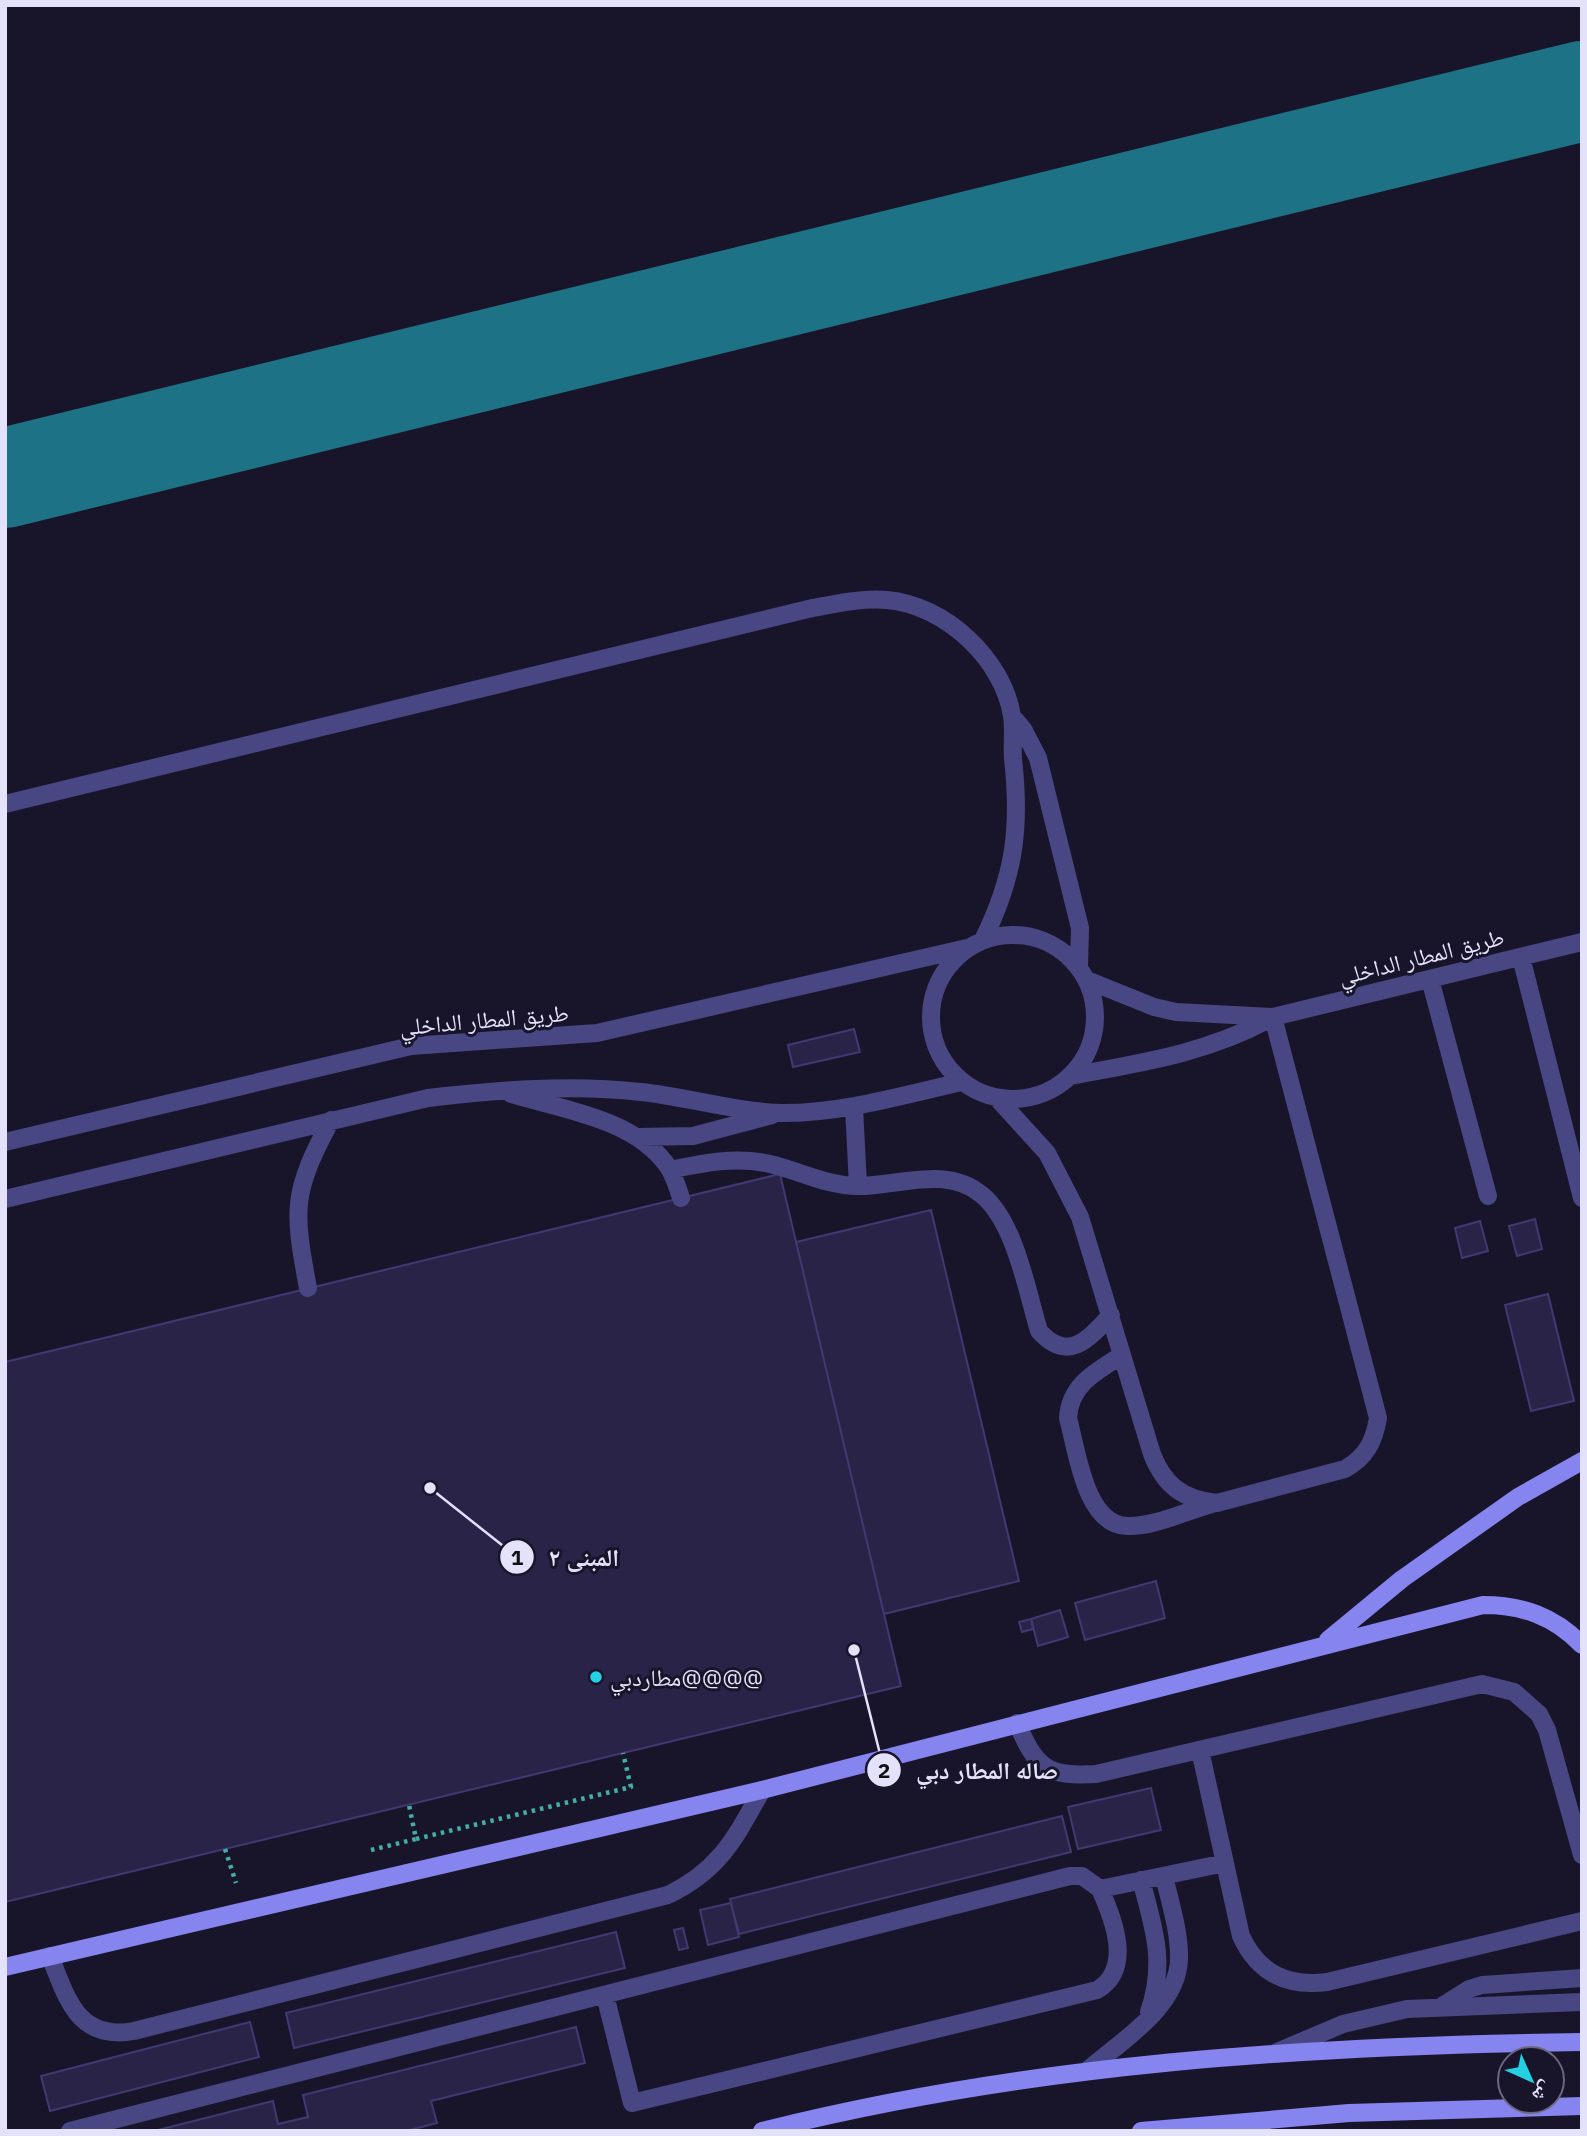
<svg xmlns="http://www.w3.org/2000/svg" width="1587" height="2136" font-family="'IBM Plex Sans','Noto Naskh Arabic',sans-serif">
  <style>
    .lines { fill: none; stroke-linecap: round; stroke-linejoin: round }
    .taxiway { stroke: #1e7286; stroke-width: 100 }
    .building { fill: #2a2348; stroke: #433871; stroke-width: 2 }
    .path { stroke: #41afa9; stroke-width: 4.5; stroke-dasharray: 3.5 5; stroke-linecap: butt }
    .lane { stroke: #484683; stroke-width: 18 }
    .secondary { stroke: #8684ef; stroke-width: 18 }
    .poi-dot { fill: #25d0e3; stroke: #18152a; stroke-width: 2.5 }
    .labels { text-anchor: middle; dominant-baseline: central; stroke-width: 6; stroke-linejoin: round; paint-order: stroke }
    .street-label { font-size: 23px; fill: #e4e1fb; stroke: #18152a }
    .poi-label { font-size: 23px; fill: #e4e1fb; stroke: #18152a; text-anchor: start }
    .leader { fill: none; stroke: #e4e1fb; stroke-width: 2.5 }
    .callout-dot { fill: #e4e1fb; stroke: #18152a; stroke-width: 2.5 }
    .mark-label { font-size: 21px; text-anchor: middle; font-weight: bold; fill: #111 }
    .callout-label { font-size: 24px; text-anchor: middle; font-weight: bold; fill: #e4e1fb; stroke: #18152a; stroke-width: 6; stroke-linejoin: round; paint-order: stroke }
  </style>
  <rect width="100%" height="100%" fill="#18152a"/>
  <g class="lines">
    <!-- taxiway -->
    <path class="taxiway" d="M5,478L1582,91"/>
  </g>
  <!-- building -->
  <path class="building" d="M854,1029L860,1052L793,1067L788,1045Z
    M780,1174L901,1686L5,1902V1362Z
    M931,1210L1019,1581L884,1614L796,1242Z
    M1535,1219L1542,1249L1517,1256L1509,1226Z
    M1480,1221L1488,1251L1462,1258L1455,1228Z
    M1548,1294L1574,1401L1531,1411L1505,1305Z
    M1156,1581L1165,1618L1085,1640L1075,1603Z
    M1060,1610L1068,1637L1038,1646L1031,1619Z
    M1031,1619L1033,1629L1022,1632L1019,1622Z
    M1151,1788L1161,1830L1078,1849L1068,1807Z
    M1062,1816L1071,1852L739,1934L730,1899Z
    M731,1903L739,1937L708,1945L700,1910Z
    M683,1928L688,1948L679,1950L674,1930Z
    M616,1932L625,1968L294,2048L286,2013Z
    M250,2022L259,2057L50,2111L41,2076Z
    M576,2027L585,2063L431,2101L437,2123L406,2131H154L273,2101L278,2124L308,2117L303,2095Z"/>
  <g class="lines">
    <!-- path -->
    <path class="path" d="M416,1839L631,1787L623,1753
      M225,1849L236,1883
      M371,1850L416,1839L409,1805"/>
    <!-- lane -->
    <path class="lane" d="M1012,716L1023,729L1038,758L1080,928L1079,966
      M5,804L808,609C835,604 859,598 887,600C945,605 1003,659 1012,716C1014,730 1012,745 1013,759C1021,829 1014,877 983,940
      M931 1017a82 82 0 1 1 164 0a82 82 0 1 1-164 0Z
      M1521,957L1582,1198
      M1430,979L1488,1196
      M1087,980L1154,1007L1176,1012L1273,1017
      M1070,1076C1141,1063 1209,1053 1273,1017L1582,942
      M511,1094C564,1110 636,1119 669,1168C674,1177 678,1188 681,1198
      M997,1098L1047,1153L1080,1217L1152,1454C1164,1485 1183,1500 1217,1503L1345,1469C1366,1457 1374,1442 1378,1418L1273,1017
      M854,1107L858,1186
      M638,1137L693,1136L772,1115
      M5,1142L411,1046L597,1033L967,948
      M670,1170C703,1163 736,1156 770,1164C800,1171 827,1186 858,1186C899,1186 947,1165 982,1195C1015,1222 1027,1291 1039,1331C1068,1363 1088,1340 1111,1315
      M5,1199L428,1098C498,1090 570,1084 641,1092C688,1097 736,1112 783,1113C844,1113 903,1095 962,1082
      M308,1288C293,1208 292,1193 331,1120
      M1122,1355C1096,1372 1070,1384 1068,1418C1077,1450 1085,1525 1127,1526C1154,1527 1186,1511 1212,1504
      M1017,1723C1036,1767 1046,1777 1096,1774L1482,1684L1514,1692L1539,1714L1547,1730L1582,1855
      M1200,1750L1241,1936C1258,1973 1287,1987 1327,1982L1582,1921
      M1141,1880C1154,1929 1166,1962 1149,2012
      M1100,1889L1225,1863
      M50,1956C67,1999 78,2041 134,2031L668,1895C720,1870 735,1838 762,1790
      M1442,2006L1469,1989L1482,1985L1582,1978
      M1277,2052L1343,2024L1407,2009L1582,2002
      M1089,2069C1121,2041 1177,2008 1179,1960C1180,1933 1170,1902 1164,1876
      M70,2131L1070,1876H1082L1100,1889C1114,1920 1133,1969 1097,1990L632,2103L605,1995"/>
    <!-- secondary -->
    <path class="secondary" d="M1328,1640L1402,1579L1518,1497L1582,1461
      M5,1967L762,1790L1483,1605C1522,1605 1554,1616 1582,1645
      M762,2131C1033,2063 1304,2046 1582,2042
      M1141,2131L1349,2113L1582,2106"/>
  </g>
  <!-- markers -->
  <circle class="poi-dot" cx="596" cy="1677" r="7"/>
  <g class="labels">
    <!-- street labels -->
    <g class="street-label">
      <text transform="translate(1421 956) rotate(-14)">طريق المطار الداخلي</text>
      <text transform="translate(484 1019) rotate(-5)">طريق المطار الداخلي</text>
    </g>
    <!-- poi labels -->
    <g class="poi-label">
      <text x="610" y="1677">مطاردبي@@@@</text>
    </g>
  </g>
  <!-- callouts -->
  <path class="leader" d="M430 1488L517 1557M854 1650L884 1770"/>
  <g class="callout-dot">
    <circle cx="430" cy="1488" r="7"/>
    <circle cx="854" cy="1650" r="7"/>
    <circle cx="517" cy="1557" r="18"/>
    <circle cx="884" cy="1770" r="18"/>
  </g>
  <g class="mark-label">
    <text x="517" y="1565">1</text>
    <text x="884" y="1778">2</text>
  </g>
  <g class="callout-label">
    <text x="584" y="1566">المبنى ٢</text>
    <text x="987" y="1779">صاله المطار دبي</text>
  </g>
  <!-- border -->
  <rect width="1587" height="2136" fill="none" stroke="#e4e1fb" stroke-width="14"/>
  <!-- north arrow -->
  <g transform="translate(1531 2080) rotate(135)"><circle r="33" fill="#18152a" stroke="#6a677e" stroke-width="2"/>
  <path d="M0-5L12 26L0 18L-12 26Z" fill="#25d0e3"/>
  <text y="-10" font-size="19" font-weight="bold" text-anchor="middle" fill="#e4e1fb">ش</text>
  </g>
</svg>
